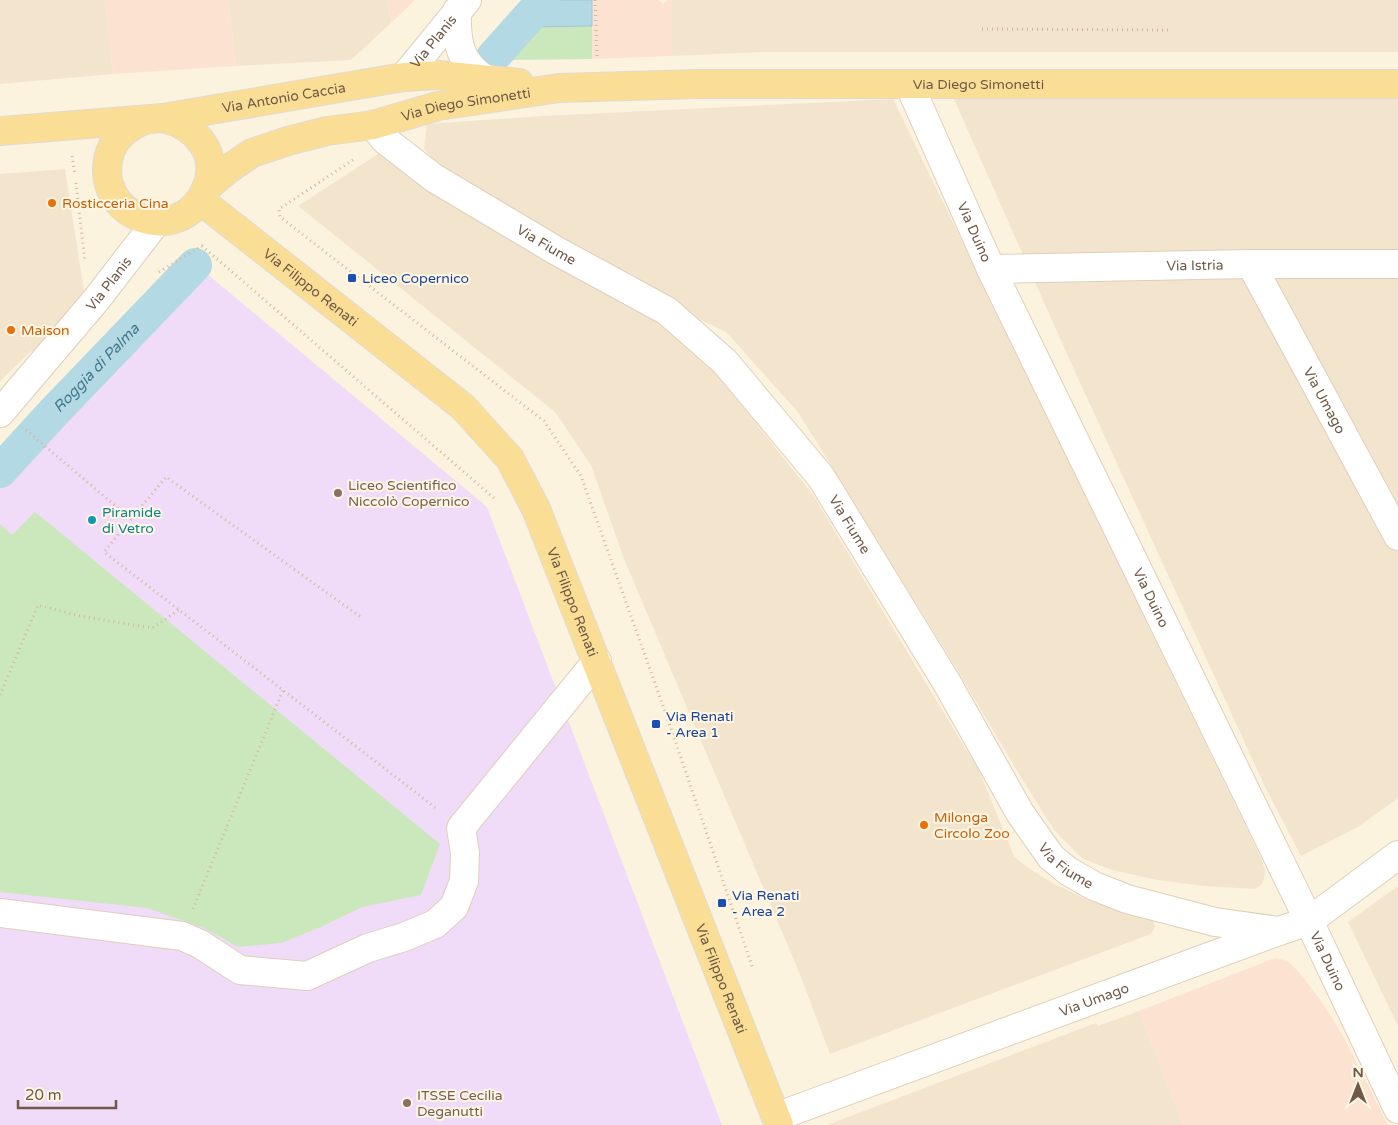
<svg xmlns="http://www.w3.org/2000/svg" width="1398" height="1125" font-family="'Varela Round',sans-serif">
  <style>
    .residential { fill: #f3e5cd }
    .commercial { fill: #fce2d1 }
    .education { fill: #f0dbf8 }
    .green { fill: #cbe8bd }
    .water { fill: #b3d9e4; stroke: #9ac8d6 }
    .lines { fill: none; stroke-linecap: round; stroke-linejoin: round }
    .canal { stroke: #b3d9e4; stroke-width: 34 }
    .minor-casing { stroke: #dfcfba; stroke-width: 30 }
    .major-casing { stroke: #e0dad7; stroke-width: 30 }
    .path { stroke: #d5b69a; stroke-width: 3; stroke-dasharray: 1 4; stroke-linecap: butt }
    .minor { stroke: #fff; stroke-width: 28 }
    .major { stroke: #fbde95; stroke-width: 28 }
    .food-dot { fill: #e8710a; stroke: #fff7e4; stroke-width: 2 }
    .transit-dot { fill: #1a4fb4; stroke: #fff7e4; stroke-width: 2 }
    .education-dot { fill: #8d6e63; stroke: #fff7e4; stroke-width: 2 }
    .culture-dot { fill: #0f9aa8; stroke: #fff7e4; stroke-width: 2 }
    .labels { text-anchor: middle; dominant-baseline: central; stroke-width: 4; stroke-linejoin: round; paint-order: stroke }
    .street-label { font-size: 14px; fill: #715947; stroke: #fff7e4 }
    .food-label { font-size: 14px; fill: #c56008; stroke: #fff7e4; text-anchor: start }
    .transit-label { font-size: 14px; fill: #164399; stroke: #fff7e4; text-anchor: start }
    .education-label { font-size: 14px; fill: #785e54; stroke: #fff7e4; text-anchor: start }
    .culture-label { font-size: 14px; fill: #0d838f; stroke: #fff7e4; text-anchor: start }
    .water-label { font-size: 15px; font-style: italic; fill: #43798b; stroke: #fff7e4 }
  </style>
  <rect width="100%" height="100%" fill="#fcf3de"/>
  <!-- residential -->
  <path class="residential" d="M0,0H105L113,74L0,84Z
    M228,0H387L391,23L351,60L236,66Z
    M672,0H1398V52H765L672,56Z
    M953,97L1398,98V798L1358,827L1301,856L1265,787L1066,352Z
    M893,99L1261,858L1265,871L1264,879L1261,885L1255,889L1203,886L1157,880L1112,870L1083,859L1054,830L1019,774L953,663L798,412L736,343L726,332L597,270L454,182L424,149L427,124L543,116Z
    M381,152L473,218L478,209L674,330L714,371L813,495L965,748L976,763L1014,856L1027,867L1054,884L1080,896L1107,907L1152,919L1155,927L1151,934L830,1054L799,972L624,559L591,465L555,412L298,206Z
    M65,169L84,291L37,349L30,352L0,381V174Z
    M1398,886V1026L1348,922Z
    M1139,1011L1183,1125H827L1096,1023L1098,1026Z"/>
  <!-- commercial -->
  <path class="commercial" d="M105,0H228L236,66L113,74Z
    M387,0H415L391,23Z
    M592,0H659L663,4L667,0H672V56L592,59Z
    M1275,958L1288,961L1303,977L1323,1004L1342,1034L1388,1125H1183L1139,1011Z"/>
  <!-- education -->
  <path class="education" d="M200,268L487,507L722,1125H0V486L107,371L104,368Z"/>
  <!-- green -->
  <path class="green" d="M592,26V59L507,60L534,27Z
    M35,512L440,844L421,895L362,907L321,927L281,943L238,947L204,928L147,908L0,892V524L12,535Z"/>
  <!-- water -->
  <path class="water" d="M544,0H592V26L520,27Z"/>
  <g class="lines">
    <!-- canal -->
    <g class="canal">
      <path d="M493,57L544,0"/>
      <path id="s1" d="M0,471L52,414L195,265"/>
    </g>
    <defs>
      <g id="minor">
        <path d="M457,11C456,41 459,64 487,80"/>
        <path id="s2" d="M404,77L467,0"/>
        <path id="s3" d="M909,84L991,269L1309,921L1398,1109"/>
        <path id="s4" d="M373,125L385,140L434,178L555,250L667,311L725,362L821,477L947,683L1020,813L1051,857L1068,871L1094,886L1127,899L1215,922L1279,931"/>
        <path id="s5" d="M1251,264L1398,536"/>
        <path id="s6" d="M991,269L1251,264H1398"/>
        <path id="s7" d="M0,413L96,300L157,221"/>
        <path d="M0,913L182,936L200,944L240,970L307,976L368,948L404,937L435,924L454,907L464,881L465,853L461,828L597,661"/>
        <path id="s8" d="M776,1117L1279,931L1309,921L1398,855"/>
      </g>
      <g id="major">
        <path d="M145,120C129,126 116,136 110,152C90,217 180,250 206,189C221,154 196,126 163,118"/>
        <path id="s9" d="M0,131L163,118L404,77L439,75L519,83"/>
        <path id="s10" d="M206,188L227,170L252,153L288,141L327,131L373,125L438,106L559,88L698,84H1398"/>
        <path id="s11" d="M200,200L463,407L510,459L536,509L779,1125"/>
      </g>
    </defs>
    <!-- minor casing -->
    <use href="#minor" class="minor-casing"/>
    <!-- major casing -->
    <use href="#major" class="major-casing"/>
    <!-- path -->
    <path class="path" d="M595,0L597,57
      M982,29L1168,30
      M72,156L75,175
      M353,160L282,207L279,209L280,217L544,421L581,476L667,717L753,969
      M76,183L85,262
      M159,272L202,246L494,498
      M26,430L131,519L166,477L362,618
      M131,519L104,552L437,809
      M0,695L38,605L80,616L152,628L179,610
      M193,909L283,690"/>
    <!-- minor -->
    <use href="#minor" class="minor"/>
    <!-- major -->
    <use href="#major" class="major"/>
  </g>
  <!-- markers -->
  <g class="food-dot">
    <circle cx="52" cy="203" r="5"/>
    <circle cx="11" cy="330" r="5"/>
    <circle cx="924" cy="825" r="5"/>
  </g>
  <g class="transit-dot">
    <rect x="347" y="273" width="10" height="10" rx="2.5"/>
    <rect x="651" y="719" width="10" height="10" rx="2.5"/>
    <rect x="717" y="898" width="10" height="10" rx="2.5"/>
  </g>
  <g class="education-dot">
    <circle cx="338" cy="493" r="5"/>
    <circle cx="407" cy="1103" r="5"/>
  </g>
  <circle class="culture-dot" cx="92" cy="520" r="5"/>
  <g class="labels">
    <!-- street labels -->
    <g class="street-label">
      <text stroke="none"><textPath href="#s2" startOffset="46">Via Planis</textPath></text>
      <text stroke="none"><textPath href="#s10" startOffset="792">Via Diego Simonetti</textPath></text>
      <text stroke="none"><textPath href="#s9" startOffset="286">Via Antonio Caccia</textPath></text>
      <text stroke="none"><textPath href="#s10" startOffset="278">Via Diego Simonetti</textPath></text>
      <text stroke="none"><textPath href="#s3" startOffset="162">Via Duino</textPath></text>
      <text stroke="none"><textPath href="#s4" startOffset="212">Via Fiume</textPath></text>
      <text stroke="none"><textPath href="#s6" startOffset="204">Via Istria</textPath></text>
      <text stroke="none"><textPath href="#s7" startOffset="169">Via Planis</textPath></text>
      <text stroke="none"><textPath href="#s11" startOffset="141">Via Filippo Renati</textPath></text>
      <text stroke="none"><textPath href="#s5" startOffset="155">Via Umago</textPath></text>
      <text stroke="none"><textPath href="#s4" startOffset="632">Via Fiume</textPath></text>
      <text stroke="none"><textPath href="#s3" startOffset="568">Via Duino</textPath></text>
      <text stroke="none"><textPath href="#s11" startOffset="561">Via Filippo Renati</textPath></text>
      <text stroke="none"><textPath href="#s4" startOffset="1038">Via Fiume</textPath></text>
      <text stroke="none"><textPath href="#s3" startOffset="972">Via Duino</textPath></text>
      <text stroke="none"><textPath href="#s11" startOffset="966">Via Filippo Renati</textPath></text>
      <text stroke="none"><textPath href="#s8" startOffset="339">Via Umago</textPath></text>
    </g>
    <!-- food labels -->
    <g class="food-label">
      <text x="62" y="203">Rosticceria Cina</text>
      <text x="21" y="330">Maison</text>
      <text x="934" y="817">Milonga<tspan x="934" dy="16">Circolo Zoo</tspan></text>
    </g>
    <!-- transit labels -->
    <g class="transit-label">
      <text x="362" y="278">Liceo Copernico</text>
      <text x="666" y="716">Via Renati<tspan x="666" dy="16">- Area 1</tspan></text>
      <text x="732" y="895">Via Renati<tspan x="732" dy="16">- Area 2</tspan></text>
    </g>
    <!-- education labels -->
    <g class="education-label">
      <text x="348" y="485">Liceo Scientifico<tspan x="348" dy="16">Niccolò Copernico</tspan></text>
      <text x="417" y="1095">ITSSE Cecilia<tspan x="417" dy="16">Deganutti</tspan></text>
    </g>
    <!-- culture labels -->
    <g class="culture-label">
      <text x="102" y="512">Piramide<tspan x="102" dy="16">di Vetro</tspan></text>
    </g>
    <!-- water labels -->
    <g class="water-label">
      <text stroke="none"><textPath href="#s1" startOffset="141">Roggia di Palma</textPath></text>
    </g>
  </g>
  <!-- north arrow -->
  <g transform="translate(1358 1085)" stroke="#fff7e4" stroke-width="4" paint-order="stroke">
  <path d="M0-4L9 19L0 12L-9 19Z" fill="#715947"/>
  <text y="-8" font-size="14" font-weight="bold" text-anchor="middle" fill="#715947">N</text>
  </g>
  <!-- scale -->
  <path d="M18 1100v8h98v-8" fill="none" stroke="#715947" stroke-width="2.5"/>
  <text x="25" y="1100" font-size="15" fill="#715947" stroke="#fff7e4" stroke-width="4" paint-order="stroke">20 m</text>
</svg>
